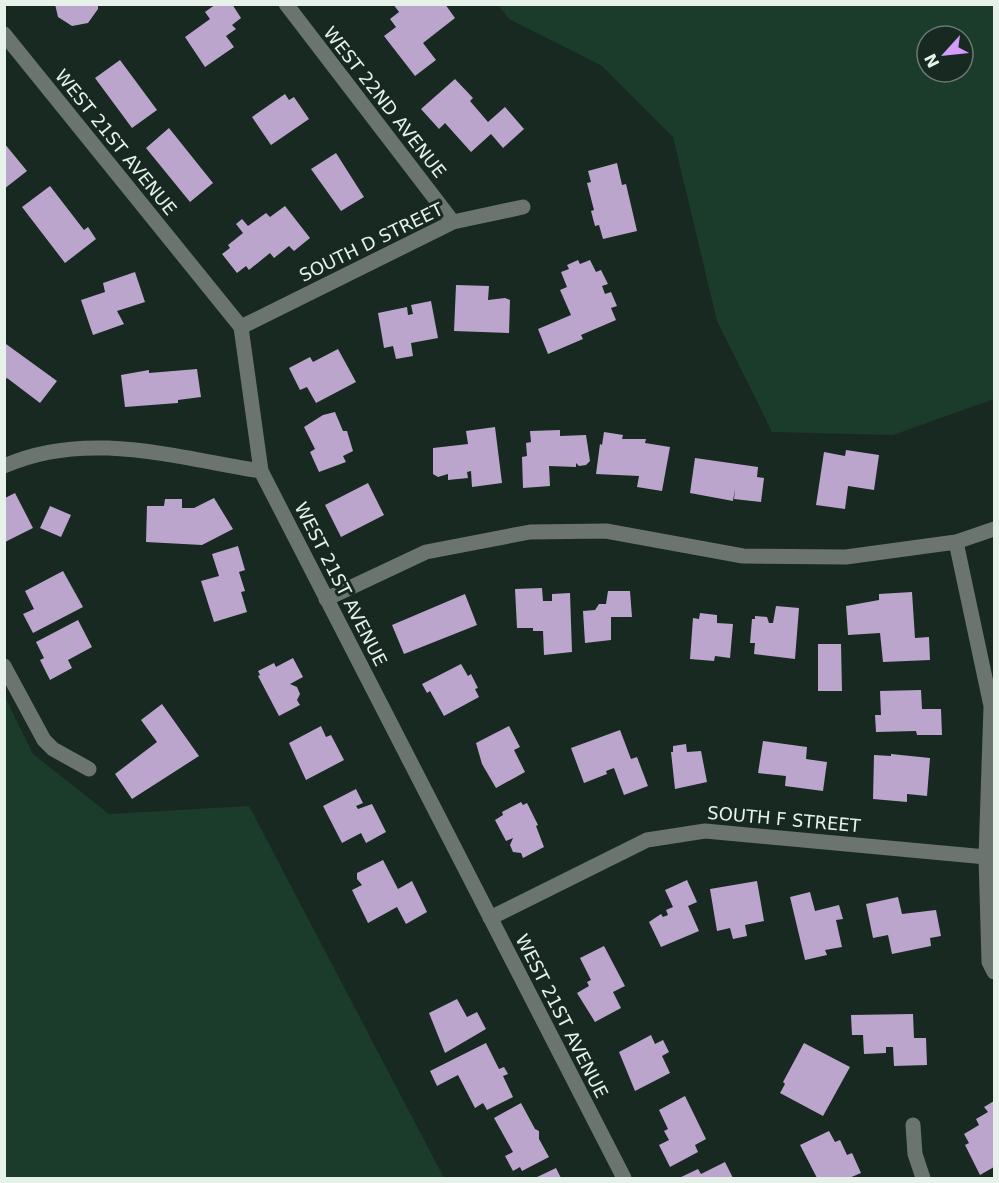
<svg xmlns="http://www.w3.org/2000/svg" width="999" height="1183" font-family="'DejaVu Sans',sans-serif">
  <style>
    .green { fill: #1b3b2b; fill-rule: evenodd }
    .building { fill: #bca5cd }
    .lines { fill: none; stroke-linecap: round; stroke-linejoin: round }
    .minor { stroke: #6b746f; stroke-width: 15 }
    .labels { text-anchor: middle; dominant-baseline: central; stroke-width: 6; stroke-linejoin: round; paint-order: stroke }
    .street-label { font-size: 18px; fill: #e6f1ea; stroke: #172920 }
  </style>
  <rect width="100%" height="100%" fill="#172920"/>
  <!-- green -->
  <path class="green" d="M498,5H994V399L893,435L772,432L717,321L673,137L602,66L509,19ZM927,36H963V72H927Z
    M5,697L33,754L109,814L249,806L444,1178H5Z"/>
  <!-- building -->
  <path class="building" d="M55,4H98V9L88,23L72,26L58,17Z
    M216,4H232L241,18L232,25L236,29L226,36L234,47L205,67L185,37L210,19L205,12Z
    M393,4H445L455,18L423,43L436,60L415,76L384,36L396,27L390,19L399,12Z
    M120,60L157,110L132,128L95,78Z
    M455,79L473,98L470,101L488,122L505,107L524,129L503,148L491,134L471,152L445,123L439,129L421,109Z
    M285,94L289,100L294,97L309,119L271,145L252,117Z
    M169,128L213,183L190,202L146,148Z
    M4,143L27,171L4,189Z
    M336,153L364,197L341,211L311,169Z
    M617,163L622,185L626,184L637,231L603,239L599,225L595,226L591,211L594,210L587,183L591,182L588,171Z
    M50,186L84,230L88,227L96,239L65,263L22,207Z
    M285,206L310,238L294,251L289,246L274,258L270,253L249,270L246,266L237,273L222,254L230,248L228,245L243,233L236,224L242,219L248,226L266,213L270,217Z
    M578,260L580,264L590,260L596,272L601,270L608,284L602,286L605,294L611,292L617,306L611,308L616,320L581,335L583,339L548,354L538,329L571,315L560,290L567,287L561,272L569,269L567,265Z
    M135,272L145,302L117,311L124,324L93,335L81,300L105,292L103,283Z
    M456,285L489,286L488,300L505,298L510,300L509,333L454,331Z
    M431,301L438,338L411,343L413,356L396,359L393,346L384,348L378,313L407,307L408,315L413,314L411,305Z
    M6,344L57,381L40,403L7,378L4,381Z
    M338,349L356,382L316,403L307,387L300,390L289,368L310,357L313,362Z
    M197,369L201,397L178,400V403L125,407L121,375L149,370V373Z
    M335,412L343,431H347L353,451L343,456L346,462L319,472L310,452L315,449L304,427L323,415Z
    M495,427L502,483L472,487L471,471L467,472L468,478L448,480V474L438,477L433,474V448L468,444L466,431Z
    M560,430V436L586,435L590,461L586,465L579,466L576,463V467L549,466L550,486L523,488L522,457L527,456L526,443L531,442L530,431Z
    M604,432L623,435L622,439H646L645,443L670,447L662,491L637,487L639,476L596,474L600,444L602,445Z
    M846,450L879,455L874,490L848,486L845,509L816,505L824,452L845,456Z
    M695,458L758,467L757,477L764,478L761,502L734,499L735,489L733,501L690,493Z
    M368,483L384,515L341,537L325,505Z
    M15,493L33,528L5,542V498Z
    M214,498L233,529L202,545L146,542L147,506H164L165,499H182V508H194Z
    M50,506L71,515L61,537L40,528Z
    M238,546L245,570L239,572L245,591L241,592L247,612L214,622L201,581L219,576L212,554Z
    M63,571L83,607L33,633L23,614L34,609L25,591Z
    M542,588L543,601H552V594L570,593L572,652L544,655L543,631H533V628H517L515,589Z
    M608,591H630L632,617H611V640L585,643L583,611L595,610L599,604H606Z
    M912,592L915,638L929,637L930,660L883,662L880,633L848,635L846,606L879,600V594Z
    M465,594L477,625L404,654L392,625Z
    M776,606L799,608L795,659L754,654L755,643H750L752,619H755V616L767,617L769,623H773Z
    M700,613L717,615V623L733,624L730,658L715,656L714,661L690,659L693,618L699,619Z
    M78,620L92,647L68,660L72,668L50,680L40,660L44,658L36,642Z
    M818,644H841L842,691H818Z
    M293,658L303,677L290,684L297,687L300,694L297,700L300,705L279,716L258,676L260,675L258,671L274,663L276,667Z
    M461,664L468,676L471,674L478,688L475,689L479,697L444,716L430,691L427,693L422,684Z
    M921,690L922,709H941L942,735H917L916,731L876,732L875,715H881L880,691Z
    M162,704L199,756L132,799L115,774L157,742L141,720Z
    M321,726L326,737L331,735L344,760L306,780L289,743Z
    M509,726L520,747L514,750L525,772L496,788L482,764L476,743Z
    M620,730L631,759L637,757L648,786L624,795L614,768L606,771L607,774L584,783L571,748Z
    M763,741L807,747L806,759L827,762L823,791L785,786L786,776L758,773Z
    M686,744L687,752L701,751L707,782L675,789L671,752H673V746Z
    M891,754L930,758L927,796L907,794V802L873,799L874,755L891,756Z
    M356,789L363,803L356,806L358,809L372,804L386,832L366,843L361,833L342,843L323,806Z
    M521,802L523,805L527,803L538,825L536,826L544,847L523,858L521,853L513,852L510,845L513,838L506,841L495,820L503,815L502,812Z
    M383,860L398,889L412,881L427,912L406,924L397,907L368,923L352,890L362,885L357,879V873Z
    M687,880L697,902L688,906L699,931L661,947L649,922L661,914L663,917L668,915L666,910L673,907L665,890Z
    M757,881L764,921L745,925L747,936L733,939L730,928L717,931L710,889Z
    M810,892L815,911L839,905L843,919L836,920L842,947L825,950L827,955L805,960L790,897Z
    M898,897L902,914L936,910L941,936L930,938L931,946L892,954L888,935L873,938L866,904Z
    M604,946L625,986L613,992L621,1008L595,1022L577,993L589,986L587,982L591,980L580,958Z
    M457,999L467,1017L477,1012L486,1029L445,1053L429,1013Z
    M913,1014L914,1038H926L927,1065L894,1066L893,1047H886V1053L864,1054L863,1035H852L851,1015Z
    M651,1035L655,1044L663,1040L669,1052L662,1056L670,1073L635,1091L619,1052Z
    M486,1043L499,1069L504,1067L508,1074L503,1076L513,1097L487,1110L483,1103L475,1108L458,1075L437,1086L430,1071Z
    M804,1043L850,1067L823,1116L780,1093L785,1084L783,1082Z
    M685,1096L706,1139L695,1145L698,1152L670,1167L659,1145L669,1140L664,1131L668,1129L659,1110Z
    M994,1101V1167L980,1175L965,1145L969,1143L964,1134L979,1125L976,1119L988,1112L984,1107Z
    M521,1103L535,1129L539,1131V1139L549,1157L522,1171L520,1167L513,1171L505,1156L513,1152L494,1118Z
    M829,1131L835,1142L840,1140L847,1155L852,1153L861,1173L849,1178H817L800,1145Z
    M725,1162L733,1178H679L698,1169L701,1174Z
    M556,1168L561,1178H535Z"/>
  <g class="lines">
    <!-- minor -->
    <path class="minor" d="M286,4L453,222
      M4,34L241,327L261,471L624,1178
      M241,327L453,222L523,207
      M4,466C87,429 177,458 261,471
      M956,542L991,706L986,857L989,962L994,972
      M326,599L426,552L530,532L606,531L743,556L846,557L956,542L994,529
      M4,666L44,740L53,749L89,769
      M490,918L647,840L705,831L986,857
      M913,1125L915,1154L923,1178"/>
  </g>
  <g class="labels">
    <!-- street labels -->
    <g class="street-label">
      <text transform="translate(385 102) rotate(52)">WEST 22ND AVENUE</text>
      <text transform="translate(116 142) rotate(51)">WEST 21ST AVENUE</text>
      <text transform="translate(371 242) rotate(-26)">SOUTH D STREET</text>
      <text transform="translate(341 584) rotate(63)">WEST 21ST AVENUE</text>
      <text transform="translate(784 819) rotate(5)">SOUTH F STREET</text>
      <text transform="translate(562 1016) rotate(63)">WEST 21ST AVENUE</text>
    </g>
  </g>
  <!-- border -->
  <rect width="999" height="1183" fill="none" stroke="#e6f1ea" stroke-width="12"/>
  <!-- north arrow -->
  <g transform="translate(945 54) rotate(243)"><circle r="28" fill="#172920" stroke="#6a7971" stroke-width="1.5"/>
  <path d="M0-4.5L10 22L0 15L-10 22Z" fill="#d59cfb"/>
  <text y="-9" font-size="16" font-weight="bold" text-anchor="middle" fill="#e6f1ea">N</text>
  </g>
</svg>
